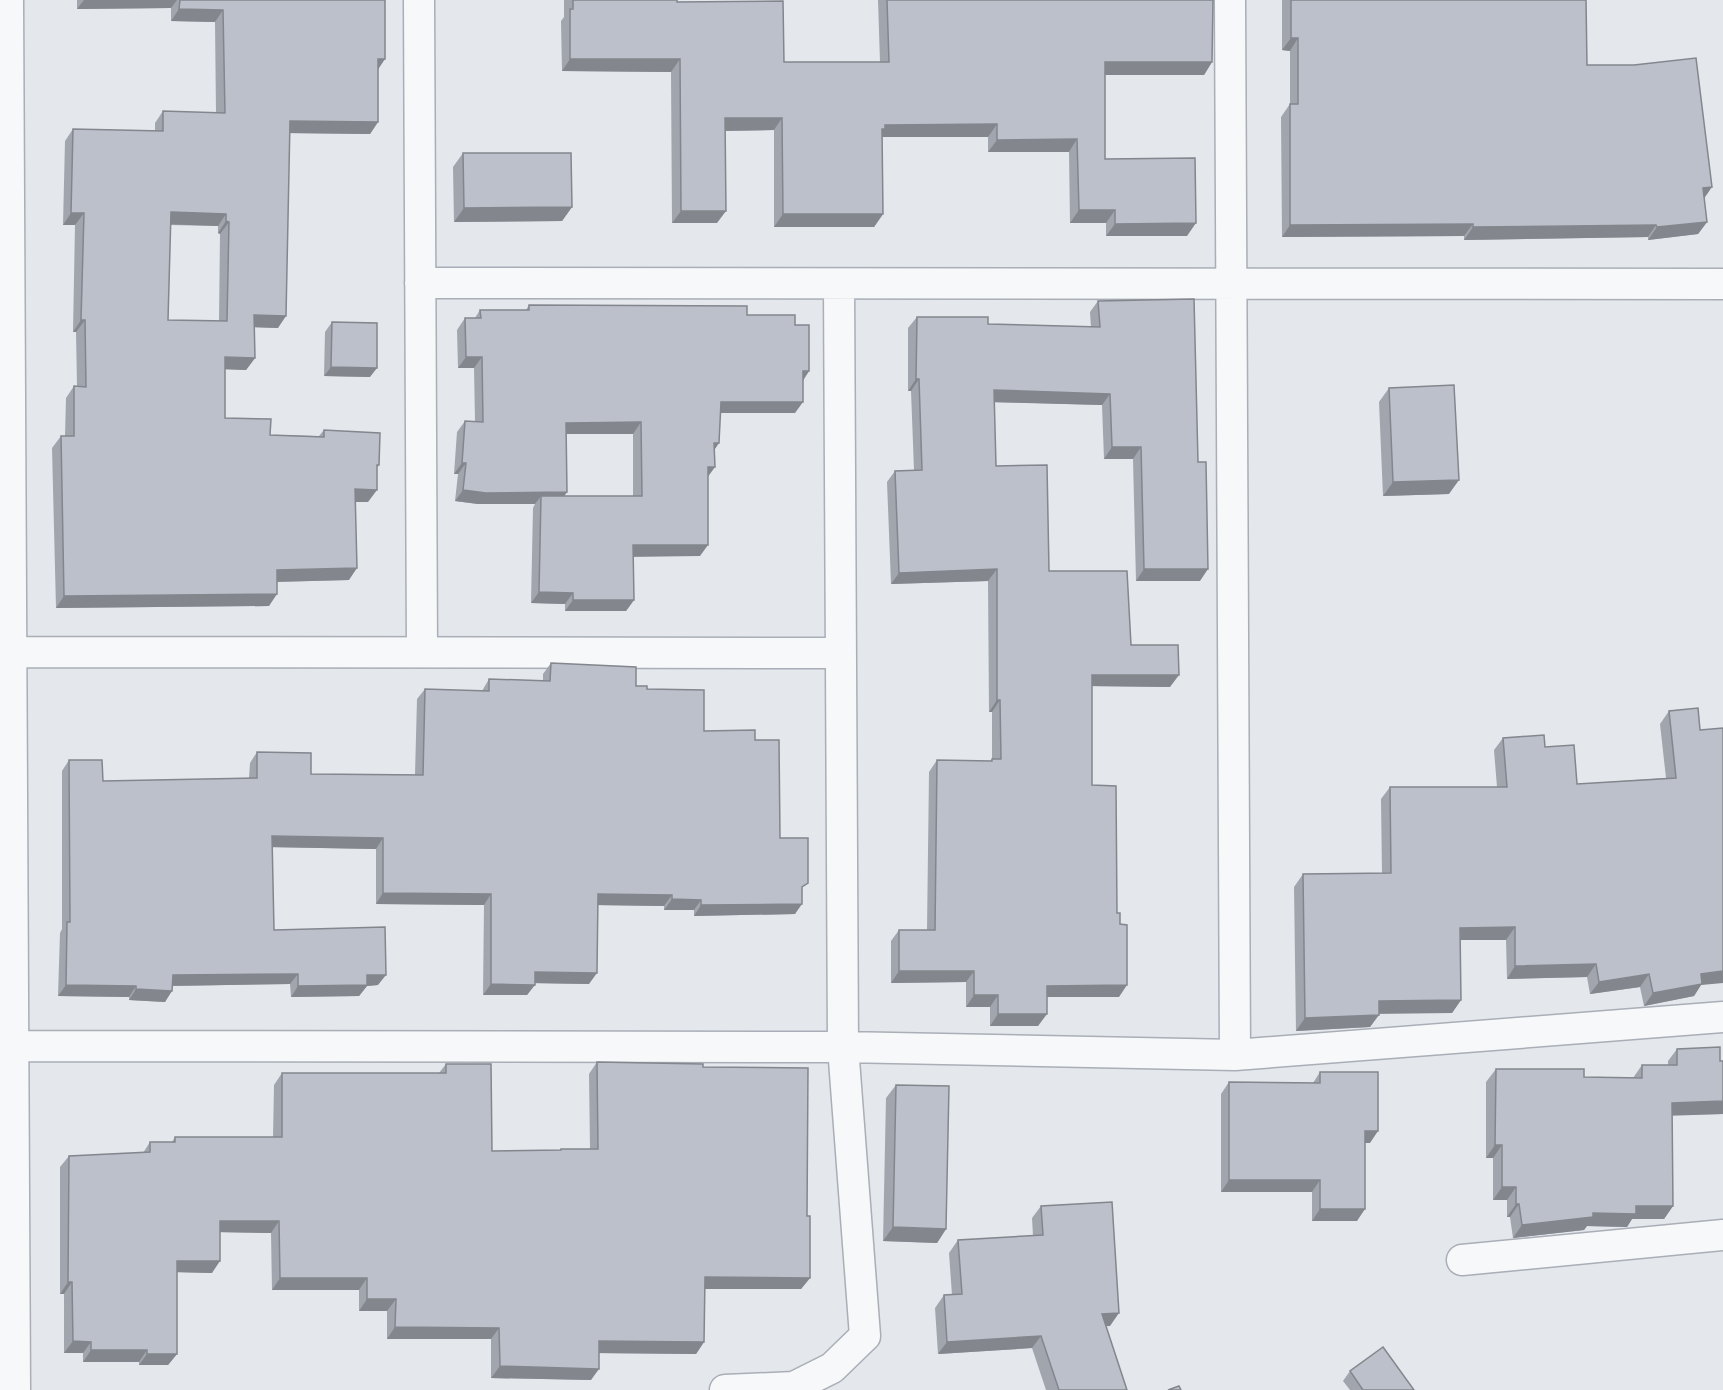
<svg xmlns="http://www.w3.org/2000/svg" width="1723" height="1390" font-family="'Titillium Web',sans-serif">
  <style>
    .lines { fill: none; stroke-linecap: round; stroke-linejoin: round }
    .minor-casing { stroke: #a9aeb7; stroke-width: 33 }
    .minor { stroke: #f7f8fa; stroke-width: 30 }
    .wall { fill: #a1a5ae; fill-rule: evenodd }
    .shaded-wall { fill: #83868d }
    .building { fill: #bbc0ca; stroke: #83868d; stroke-width: 1.5; fill-rule: evenodd }
  </style>
  <rect width="100%" height="100%" fill="#e4e7ec"/>
  <g class="lines">
    <defs>
      <path id="minor" d="M8,0L15,1390
        M419,0L422,652
        M1230,0L1235,1055
        M420,283L1723,284
        M0,652L841,653
        M13,1046L843,1047L1235,1055L1723,1017
        M1462,1260L1723,1235
        M725,1390L794,1387L832,1368L865,1336L843,1047L839,284"/>
    </defs>
    <!-- minor casing -->
    <use href="#minor" class="minor-casing"/>
    <!-- minor -->
    <use href="#minor" class="minor"/>
  </g>
  <!-- wall -->
  <path class="wall" d="M77,0H385L378,69V122L370,134L290,133L278,328L255,327V358L246,370L225,369V418L270,435L319,436L324,430L379,465L377,468L368,502H355L349,580L277,582L269,606L56,608L52,448L61,436H65L66,398L74,386H77L76,332H73L75,225H63L65,141L73,129L155,131V123L163,111L216,113L215,22L171,21V8L77,9ZM170,225L218,226V233L220,234L219,321L168,320Z
    M564,0H677V2L784,62H880L878,0H1213L1212,62L1204,75H1105V159L1187,236H1106V223H1070L1069,152H988V137H882L883,214L874,227H774V130L725,131L717,223H672L671,72L562,71L561,21L564,17Z
    M1282,0H1586L1587,65L1704,198L1707,222L1698,234L1648,240V237L1464,240V236L1282,237L1281,117L1290,104V51L1282,50Z
    M463,153L572,207L562,221L454,222L453,167Z
    M1098,301L1200,581H1136L1133,459H1104L1102,405L994,402L996,466L1049,571L1131,645L1170,687L1092,686V785L1117,913L1119,997H1047L1038,1026H990V1007H966V982L891,983V941L899,930H927L929,772L937,760L991,761L992,759V712H989L988,581L891,584L887,482L895,471L914,470L911,391H908V328L917,317L988,324L1091,327L1090,312Z
    M529,305L747,315L795,325L809,371L803,381L795,413H721L714,450L708,477L700,556H633L634,600L626,611H565V604L531,603L533,508L535,504H478L455,501L458,474H454L457,432L465,421H475L474,368H458L457,330L465,318H475L480,310H526ZM566,434H633V496H564L567,492Z
    M332,322L370,377L324,376L325,332Z
    M1389,388L1449,494L1383,496L1379,402Z
    M551,663L647,689L704,731L755,740L780,838L802,891L795,914L694,916V910H664V906L598,905L589,984L535,983L527,995H483L484,905L376,904V849L272,847L274,930L378,985L367,986L359,996L291,997L290,984L173,986L165,1002L129,1000V997L58,996L60,933L62,929V771L69,760L103,781L249,778L250,763L257,752L311,774L415,775L417,699L425,689L482,691L489,679L543,681V674Z
    M1669,711L1701,985L1694,996L1644,1006L1640,987L1590,994L1587,977L1507,979L1506,940H1460L1461,1000L1452,1013H1379L1370,1027L1296,1031L1294,887L1303,874H1382L1381,799L1390,787H1497L1494,750L1503,738L1545,747L1577,784L1666,778L1660,724Z
    M1677,1049L1720,1061H1723V1114L1672,1115L1673,1206L1664,1219H1632L1627,1227L1587,1226L1584,1230L1513,1238L1510,1217H1507V1200H1493V1158H1486V1082L1496,1069L1584,1077L1633,1078L1642,1065H1668V1061Z
    M597,1062L703,1067L807,1216L810,1278L801,1289H705L704,1342L696,1354L599,1353L591,1380L491,1378V1339H387V1311H359V1290H272L271,1233L220,1232L212,1273L177,1272V1354L168,1365H139V1362H83V1353H64V1294H60V1167L69,1156L143,1153L150,1142H172L175,1137H273L274,1085L282,1073H439L446,1064L492,1151L560,1150L561,1149H590L589,1074Z
    M1320,1072L1370,1143H1365L1357,1221H1312V1192H1221V1094L1229,1082L1313,1083Z
    M896,1085L946,1229L937,1243L883,1241L886,1098Z
    M1041,1206L1110,1326H1106L1127,1390H1046L1032,1348L938,1354L935,1308L944,1295H952L949,1253L958,1240L1033,1236L1032,1218Z
    M1350,1371L1414,1390H1350L1343,1381Z"/>
  <!-- shaded-wall -->
  <path class="shaded-wall" d="M84,0H177L171,8L77,9Z
    M179,9L223,10L215,22L171,21Z
    M1291,38H1298L1290,51L1282,50Z
    M378,59H385L377,71Z
    M570,59H680L671,72L562,71Z
    M1105,62H1212L1204,75H1096Z
    M725,118H782L774,130L717,131Z
    M290,121L378,122L370,134L282,133Z
    M997,124L988,137H879L873,141L885,125Z
    M1077,139L1069,152H988L997,140Z
    M1712,187L1703,200V188Z
    M572,207L562,221L454,222L464,208Z
    M1079,210H1115L1106,223H1070Z
    M681,211H726L717,223H672Z
    M171,212L226,214L218,226L162,224Z
    M71,213H84L75,225H63Z
    M783,214H883L874,227H774Z
    M226,221L229,222L220,234L218,233Z
    M1707,222L1698,234L1648,240L1657,227Z
    M1196,223L1187,236H1106L1115,224Z
    M1473,224L1464,236L1282,237L1290,225Z
    M1656,225L1648,237L1464,240L1473,227Z
    M254,315L286,316L278,328L246,327Z
    M81,320H85L76,332H73Z
    M225,357L255,358L246,370L217,369Z
    M466,357H482L474,368H458Z
    M331,367L377,368L370,377L324,376Z
    M803,371H809L801,383Z
    M916,379H919L911,391H908Z
    M994,390L1110,394L1102,405L985,402Z
    M721,402H803L795,413H713Z
    M641,422L633,434H558L566,423Z
    M714,443H719L711,455Z
    M1112,447H1141L1133,459H1104Z
    M462,463H466L458,474H454Z
    M708,467H715L707,478Z
    M1459,480L1449,494L1383,496L1393,482Z
    M355,489L377,490L368,502H346Z
    M463,490L567,492L559,504L541,496L535,504H478L455,501Z
    M633,545H708L700,556L625,557Z
    M357,568L349,580L268,582L277,570Z
    M997,569L988,581L891,584L899,573Z
    M1144,569H1208L1200,581H1136Z
    M539,592L573,593L565,604L531,603Z
    M277,594L269,606L56,608L64,596Z
    M573,600H634L626,611H565Z
    M1092,675H1179L1170,687L1084,686Z
    M997,700H1000L992,712H989Z
    M272,836L383,838L376,849L264,847Z
    M383,893L491,894L484,905L376,904Z
    M598,894L672,895L664,906L591,905Z
    M672,899L701,900L694,910H664Z
    M802,904L795,914L694,916L701,905Z
    M1515,927L1506,940H1451L1460,928Z
    M1596,964L1587,977L1507,979L1515,966Z
    M899,971H974L966,982L891,983Z
    M1723,971V983L1701,985L1694,996L1644,1006L1653,993L1701,974Z
    M535,972L597,973L589,984L527,983Z
    M298,974L290,984L165,986L173,975Z
    M1649,974L1640,987L1590,994L1599,982Z
    M367,975H386L378,985L367,986L359,996L291,997L298,986Z
    M491,984L535,985L527,995H483Z
    M66,985L136,986L129,997L58,996Z
    M1127,985L1119,997H1038L1047,986Z
    M136,989L172,991L165,1002L129,1000Z
    M974,995H998L990,1007H966Z
    M1461,1000L1452,1013L1370,1014L1379,1001Z
    M998,1014H1047L1038,1026H990Z
    M1379,1015L1370,1027L1296,1031L1305,1018Z
    M1723,1101V1114L1663,1116L1672,1103Z
    M1365,1131H1378L1370,1143H1357Z
    M1495,1145H1502L1493,1158H1486Z
    M1229,1180H1320L1312,1192H1221Z
    M1502,1187H1516L1507,1200H1493Z
    M1516,1204H1519L1510,1217H1507Z
    M1636,1206H1673L1664,1219H1632L1627,1227L1587,1226L1584,1230L1513,1238L1522,1225Z
    M1320,1209H1365L1357,1221H1312Z
    M220,1221H279L271,1233L212,1232Z
    M893,1227L946,1229L937,1243L883,1241Z
    M177,1261H220L212,1273L169,1272Z
    M705,1277L810,1278L801,1289H696Z
    M280,1278H367L359,1290H272Z
    M68,1282H72L64,1294H60Z
    M367,1299H396L387,1311H359Z
    M1119,1313L1110,1326L1093,1327L1102,1314Z
    M395,1327L499,1328L491,1339H387Z
    M1041,1336L1032,1348L938,1354L947,1342Z
    M73,1341L91,1342L83,1353H64Z
    M599,1341L704,1342L696,1354L590,1353Z
    M91,1350H147L139,1362H83Z
    M147,1354H177L168,1365H139Z
    M500,1366L599,1369L591,1380L491,1378Z"/>
  <!-- building -->
  <path class="building" d="M180,0H385V59H378V122L290,121L286,316L254,315L255,358L225,357V418L271,419L270,435L324,437V430L380,433L379,465H377V490L355,489L357,568L277,570V594L64,596L61,436H74V386L86,387L85,320H81L84,213H71L73,129L163,131V111L225,113L223,10L179,9ZM171,212L226,214V221L229,222L227,321L168,320Z
    M573,0H677V2L783,1L784,62H889L887,0H1213L1212,62H1105V159L1195,158L1196,223L1115,224V210H1079L1077,139L997,140V124L885,125V129H882L883,214H783L782,118H725L726,211H681L680,59H570V9H573Z
    M1291,0H1586L1587,65H1634L1696,58L1712,187L1703,188L1707,222L1657,227L1656,225L1473,227V224L1290,225V104H1298V38H1291Z
    M463,153H571L572,207L464,208Z
    M1194,299L1198,462H1206L1208,569H1144L1141,447H1112L1110,394L994,390L996,466L1047,465L1049,571H1127L1131,645H1178L1179,675H1092V785L1116,786L1117,913H1120V924L1127,925V985L1047,986V1014H998V995H974V971H899V930H935L937,760L992,761V759H1001L1000,700H997V569L899,573L895,471L922,470L919,379H916L917,317H988V324L1100,327L1098,301Z
    M529,305L747,306V315H795V325H809V371H803V402H721L719,443H714L715,467H708V545H633L634,600H573V593L539,592L541,496H642L641,422L566,423L567,492L486,493L463,490L466,463H462L465,421L483,422L482,357H466L465,318H481L480,310H529Z
    M332,322L377,323V368L331,367Z
    M1454,385L1459,480L1393,482L1389,388Z
    M551,663L636,667V686H647V689L704,690V731L755,730V740H779L780,838H808V883L802,887V904L701,905V900L672,899V895L598,894L597,973L535,972V985L491,984V894L383,893V838L272,836L274,930L385,927L386,975H367V985L298,986V974L173,975L172,991L136,989V986L66,985L67,922H70L69,760H102L103,781L257,778V752L311,753V774L423,775L425,689L489,691V679L550,681Z
    M1698,708L1700,730L1723,728V971L1701,974L1702,984L1653,993L1649,974L1599,982L1596,964L1515,966V927L1460,928L1461,1000L1379,1001V1015L1305,1018L1303,874L1391,873L1390,787H1507L1503,738L1544,735L1545,747L1574,745L1577,784L1676,778L1669,711Z
    M1720,1047V1061H1723V1101L1672,1103L1673,1206H1636V1214L1593,1213V1217L1522,1225L1519,1204H1516V1187H1502V1145H1495L1496,1069H1584V1077L1642,1078V1065H1677V1049Z
    M597,1062L703,1064V1067L808,1068L807,1216H810V1278L705,1277L704,1342L599,1341V1369L500,1366L499,1328L395,1327L396,1299H367V1278H280L279,1221H220V1261H177V1354H147V1350H91V1342L73,1341L72,1282H68L69,1156L150,1152V1142H175V1137H282V1073H446V1064H491L492,1151L561,1150V1149H598Z
    M1320,1072H1378V1131H1365V1209H1320V1180H1229V1082L1320,1083Z
    M896,1085L949,1086L946,1229L893,1227Z
    M1112,1202L1119,1313L1102,1314L1127,1390H1059L1041,1336L947,1342L944,1295L962,1294L958,1240L1043,1235L1041,1206Z
    M1383,1347L1414,1390H1363L1350,1371Z
    M1179,1386L1181,1390H1168Z"/>
</svg>
